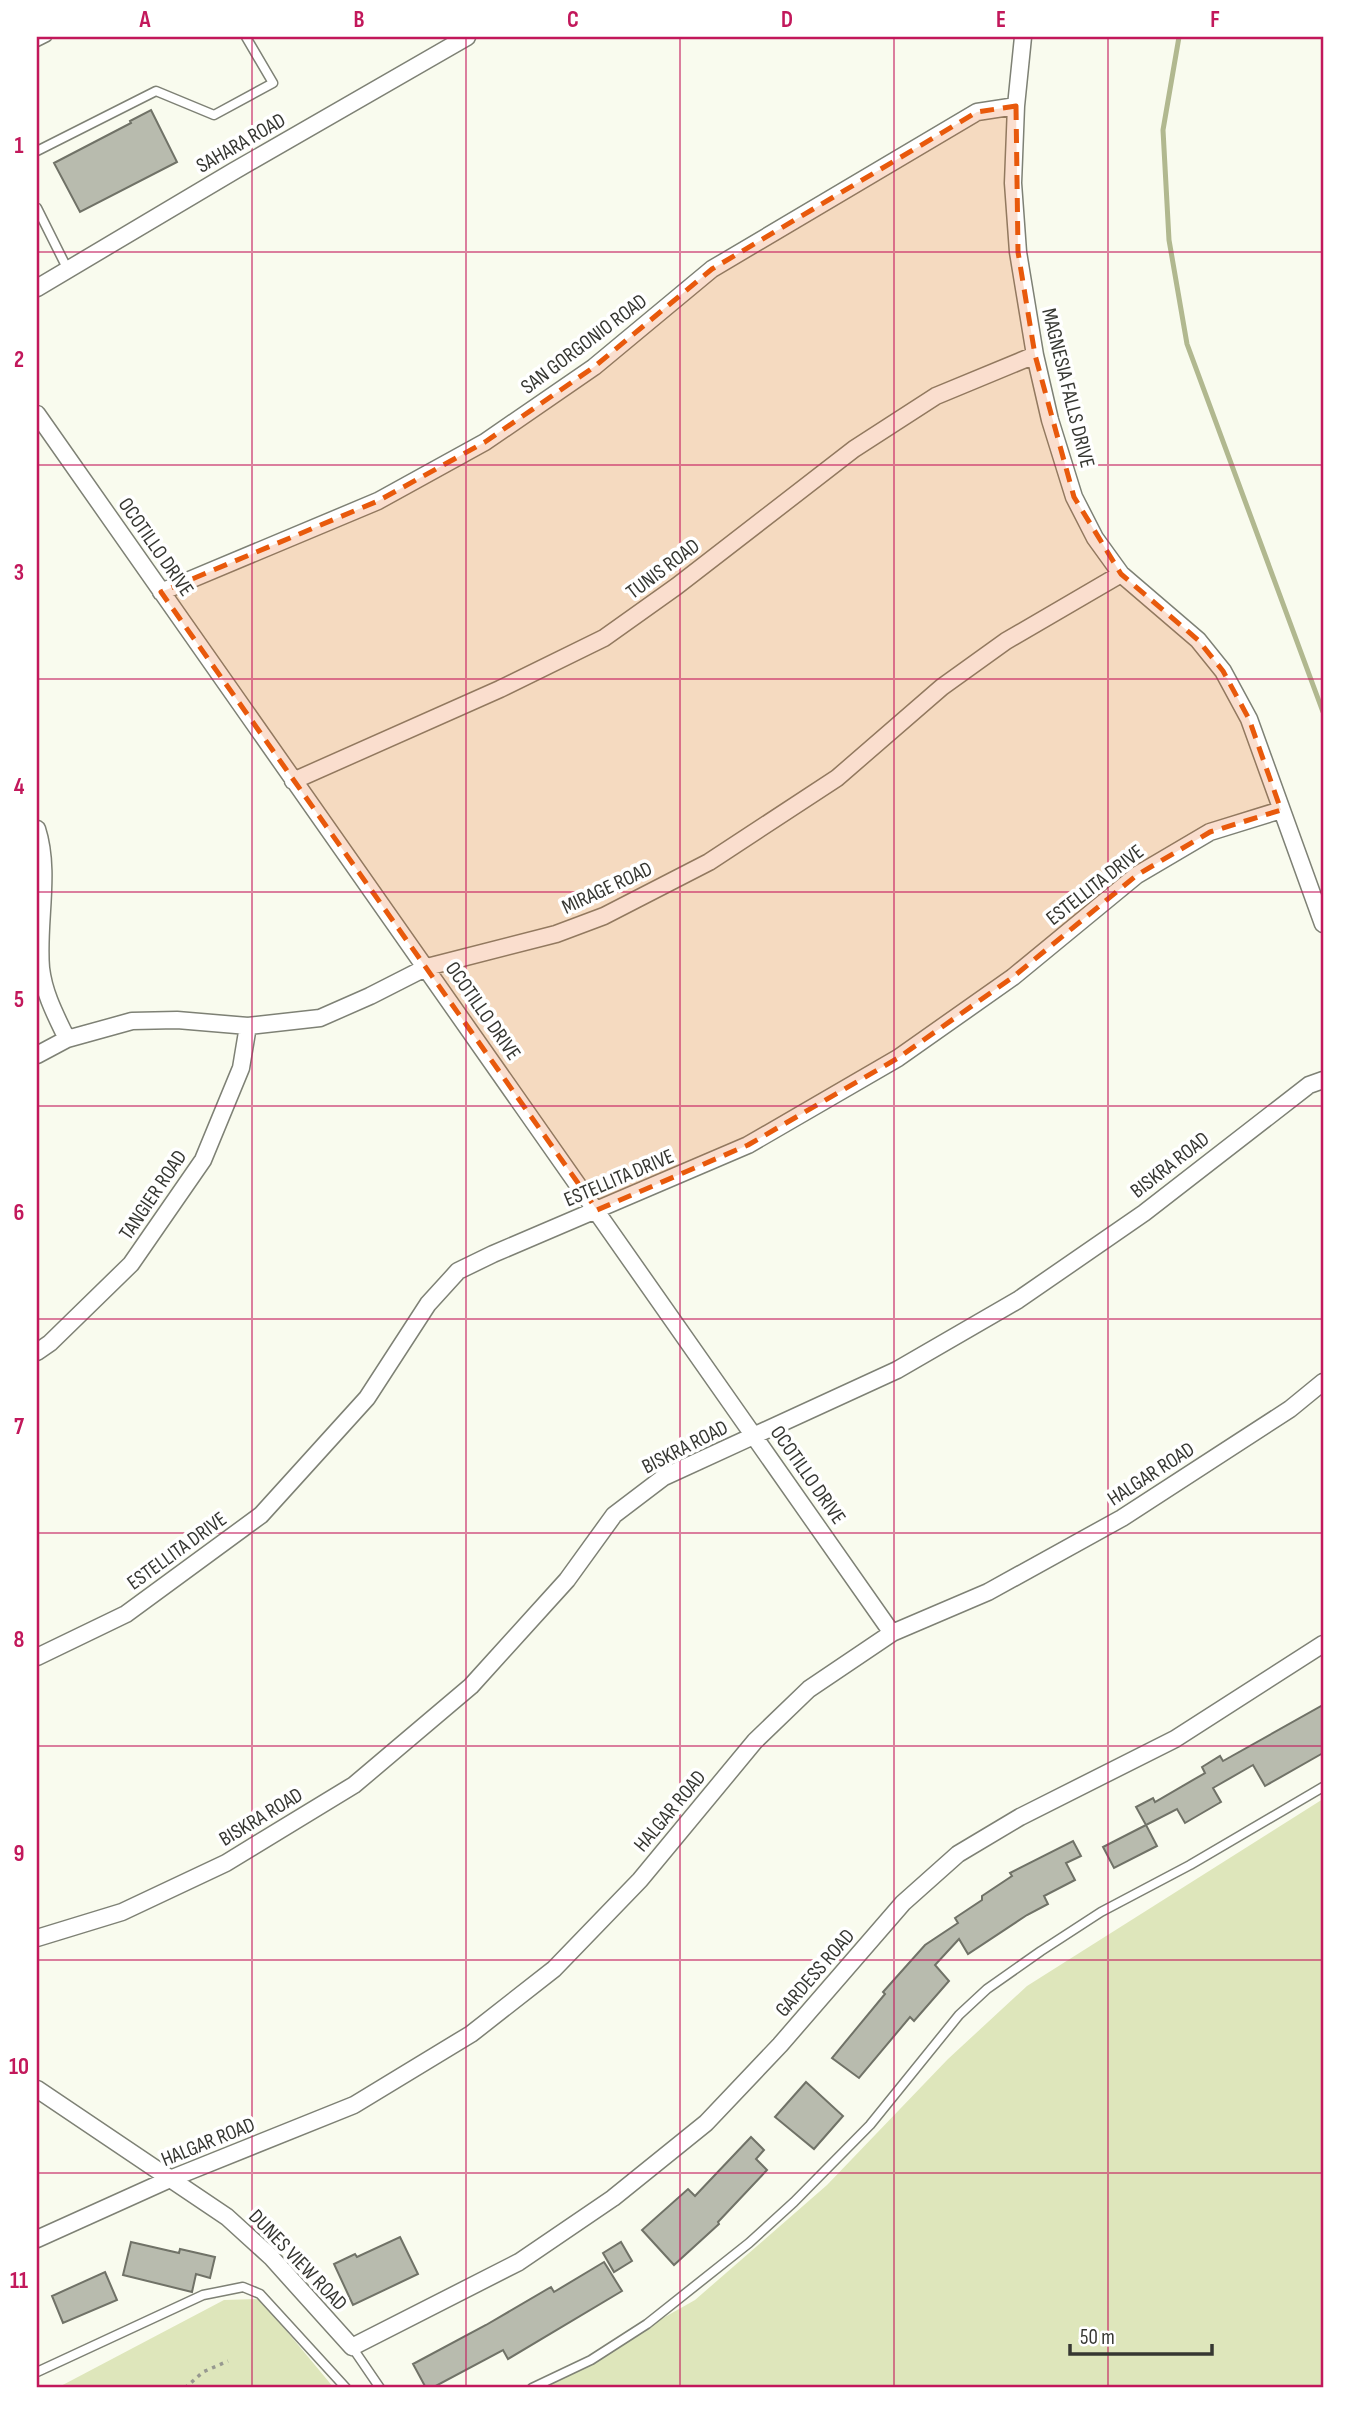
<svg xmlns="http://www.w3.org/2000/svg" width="1360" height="2425" font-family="'Sofia Sans Condensed',sans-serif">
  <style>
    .green { fill: #dee6bb }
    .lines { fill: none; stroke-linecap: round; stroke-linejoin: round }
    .stream { stroke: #b1b88f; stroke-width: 5 }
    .building { fill: #b8bbae; stroke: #707267; stroke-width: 2 }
    .lane-casing { stroke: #7e8175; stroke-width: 11 }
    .street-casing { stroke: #7e8175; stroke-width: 19 }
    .path { stroke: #979990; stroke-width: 3.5; stroke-dasharray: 3.5 5; stroke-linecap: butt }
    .lane { stroke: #fff; stroke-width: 8 }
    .street { stroke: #fff; stroke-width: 16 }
    .marked { fill: #e8590c; fill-opacity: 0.2; stroke: #e8590c; stroke-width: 5; stroke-dasharray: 14 9; stroke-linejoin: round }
    .grid { fill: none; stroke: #c2185b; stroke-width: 2; stroke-opacity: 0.55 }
    .labels { text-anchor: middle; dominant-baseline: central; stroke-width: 7; stroke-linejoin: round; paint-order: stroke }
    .street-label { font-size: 21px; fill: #363732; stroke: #fff }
    .neatline { fill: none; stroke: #c2185b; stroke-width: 2.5 }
    .grid-label { font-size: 23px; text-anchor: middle; font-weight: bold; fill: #c2185b }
  </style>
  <rect width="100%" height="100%" fill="#f9fbee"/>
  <!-- green -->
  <path class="green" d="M1323,1799V2388H539L695,2300L827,2185L948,2059L1027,1986Z
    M260,2299L334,2388H57L224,2300Z"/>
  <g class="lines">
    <!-- stream -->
    <path class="stream" d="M1179,37L1163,130L1169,240L1187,344L1323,712"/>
  </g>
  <!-- building -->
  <path class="building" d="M151,110L177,162L80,212L54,163L131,123L130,121Z
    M1323,1705V1753L1265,1786L1253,1765L1213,1788L1221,1802L1185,1823L1177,1809L1146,1825L1157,1846L1114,1868L1103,1847L1146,1825L1136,1807L1153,1798L1155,1802L1205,1773L1202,1767L1220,1756L1223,1761Z
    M1073,1841L1081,1856L1066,1863L1075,1880L1044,1896L1048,1904L1027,1915L968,1954L959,1939L935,1965L949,1981L914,2021L910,2017L859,2078L832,2058L885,1994L883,1992L925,1945L958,1923L955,1918L982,1900V1896L1012,1876L1010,1873Z
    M806,2082L843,2116L814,2149L775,2117Z
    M751,2137L764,2150L756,2159L767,2170L718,2222L719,2224L674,2265L642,2230L688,2189L695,2196Z
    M400,2237L418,2274L353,2305L334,2264L355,2254L357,2257Z
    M131,2242L179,2253L180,2249L215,2257L210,2278L196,2274L192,2292L123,2275Z
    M621,2242L632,2261L614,2272L603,2253Z
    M604,2262L622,2291L508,2359L503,2350L432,2388H426L413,2364L486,2325L551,2287L554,2292Z
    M105,2272L117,2300L63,2323L52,2296Z"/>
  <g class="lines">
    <defs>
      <path id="lane" d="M37,42L47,37
        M37,151L156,91L214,115L273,83L246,37
        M37,208L68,270
        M352,2347L380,2388
        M37,2372L203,2295L243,2287L260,2294L346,2388
        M532,2388L591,2360L647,2324L749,2243L794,2202L870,2125L959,2015L987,1989L1041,1951L1101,1912L1190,1865L1323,1787"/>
      <path id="street" d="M1023,37L1016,106L1013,183L1018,252L1035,355L1050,420L1074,497L1095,538L1121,574L1198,640L1223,671L1249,719L1323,924
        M37,288L234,171L467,37
        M37,414L892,1633
        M161,592L378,501L485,442L594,367L712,269L977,112L1016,106
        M293,781L500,689L604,638L677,586L854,449L936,396L1035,355
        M37,829C51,872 37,924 41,968C44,994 56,1016 67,1039
        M37,1055L67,1039L132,1021L177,1020L248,1026L320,1018L370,996L427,967L556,934L604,916L709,862L837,778L942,687L1006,641L1121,574
        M37,1352L50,1343L131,1264L203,1160L241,1068L248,1026
        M37,1657L126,1614L261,1515L367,1398L428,1304L458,1271L493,1254L748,1145L898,1058L1013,977L1137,875L1210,832L1281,810
        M37,1938L122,1912L226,1863L354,1785L471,1686L567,1580L614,1515L664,1477L897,1370L1018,1300L1144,1213L1309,1085L1323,1080
        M37,2089L227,2217L271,2257L352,2347L519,2262L613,2198L706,2123L780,2045L903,1903L958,1854L1020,1817L1175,1739L1323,1644
        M37,2239L170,2179L354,2105L471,2034L554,1969L640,1880L755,1741L809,1689L892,1633L988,1592L1122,1518L1290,1409L1323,1382"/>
    </defs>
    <!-- lane casing -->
    <use href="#lane" class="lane-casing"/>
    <!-- street casing -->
    <use href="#street" class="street-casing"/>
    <!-- path -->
    <path class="path" d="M185,2388L203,2372L228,2361"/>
    <!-- lane -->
    <use href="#lane" class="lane"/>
    <!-- street -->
    <use href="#street" class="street"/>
  </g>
  <!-- marked area -->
  <path class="marked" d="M1016,106L1018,252L1035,355L1074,497L1121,574L1198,640L1223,671L1249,719L1281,810L1210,832L1137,875L1013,977L898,1058L748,1145L597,1210L161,592L378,501L485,442L594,367L712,269L977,112Z"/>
  <!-- grid -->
  <path class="grid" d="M252,37V2388M466,37V2388M680,37V2388M894,37V2388M1108,37V2388M37,252H1323M37,465H1323M37,679H1323M37,892H1323M37,1106H1323M37,1319H1323M37,1533H1323M37,1746H1323M37,1960H1323M37,2173H1323"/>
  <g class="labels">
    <!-- street labels -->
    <g class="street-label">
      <text transform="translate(241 143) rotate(-30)">SAHARA ROAD</text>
      <text transform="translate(584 344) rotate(-37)">SAN GORGONIO ROAD</text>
      <text transform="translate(1068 388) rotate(76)">MAGNESIA FALLS DRIVE</text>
      <text transform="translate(156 547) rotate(55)">OCOTILLO DRIVE</text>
      <text transform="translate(663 569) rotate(-37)">TUNIS ROAD</text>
      <text transform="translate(1095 885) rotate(-38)">ESTELLITA DRIVE</text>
      <text transform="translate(607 888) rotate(-25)">MIRAGE ROAD</text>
      <text transform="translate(483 1011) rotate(55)">OCOTILLO DRIVE</text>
      <text transform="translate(1170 1165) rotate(-38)">BISKRA ROAD</text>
      <text transform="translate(619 1178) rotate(-23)">ESTELLITA DRIVE</text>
      <text transform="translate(153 1195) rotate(-56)">TANGIER ROAD</text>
      <text transform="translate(685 1447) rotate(-27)">BISKRA ROAD</text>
      <text transform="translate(1151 1474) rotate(-33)">HALGAR ROAD</text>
      <text transform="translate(808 1475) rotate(55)">OCOTILLO DRIVE</text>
      <text transform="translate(177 1551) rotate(-36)">ESTELLITA DRIVE</text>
      <text transform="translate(670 1811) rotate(-50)">HALGAR ROAD</text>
      <text transform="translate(261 1817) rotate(-31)">BISKRA ROAD</text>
      <text transform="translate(815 1973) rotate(-49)">GARDESS ROAD</text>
      <text transform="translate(208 2142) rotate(-22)">HALGAR ROAD</text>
      <text transform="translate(298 2260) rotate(46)">DUNES VIEW ROAD</text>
    </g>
  </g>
  <!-- border -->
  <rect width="1360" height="2425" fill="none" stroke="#ffffff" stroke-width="77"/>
  <!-- scale -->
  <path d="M1070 2344v10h142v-10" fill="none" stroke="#363732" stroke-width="3.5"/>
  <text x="1080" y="2344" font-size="21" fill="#363732" stroke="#ffffff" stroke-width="5" paint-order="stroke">50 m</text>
  <rect x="38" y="38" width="1284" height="2348" class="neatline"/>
  <g class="grid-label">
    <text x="145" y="27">A</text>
    <text x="359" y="27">B</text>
    <text x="573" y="27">C</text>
    <text x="787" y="27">D</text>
    <text x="1001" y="27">E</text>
    <text x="1215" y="27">F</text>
    <text x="19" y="153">1</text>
    <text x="19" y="367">2</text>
    <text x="19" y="580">3</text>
    <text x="19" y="794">4</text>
    <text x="19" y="1007">5</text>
    <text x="19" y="1220">6</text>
    <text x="19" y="1434">7</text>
    <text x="19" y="1647">8</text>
    <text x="19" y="1861">9</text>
    <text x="19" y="2074">10</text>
    <text x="19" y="2288">11</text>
  </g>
</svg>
